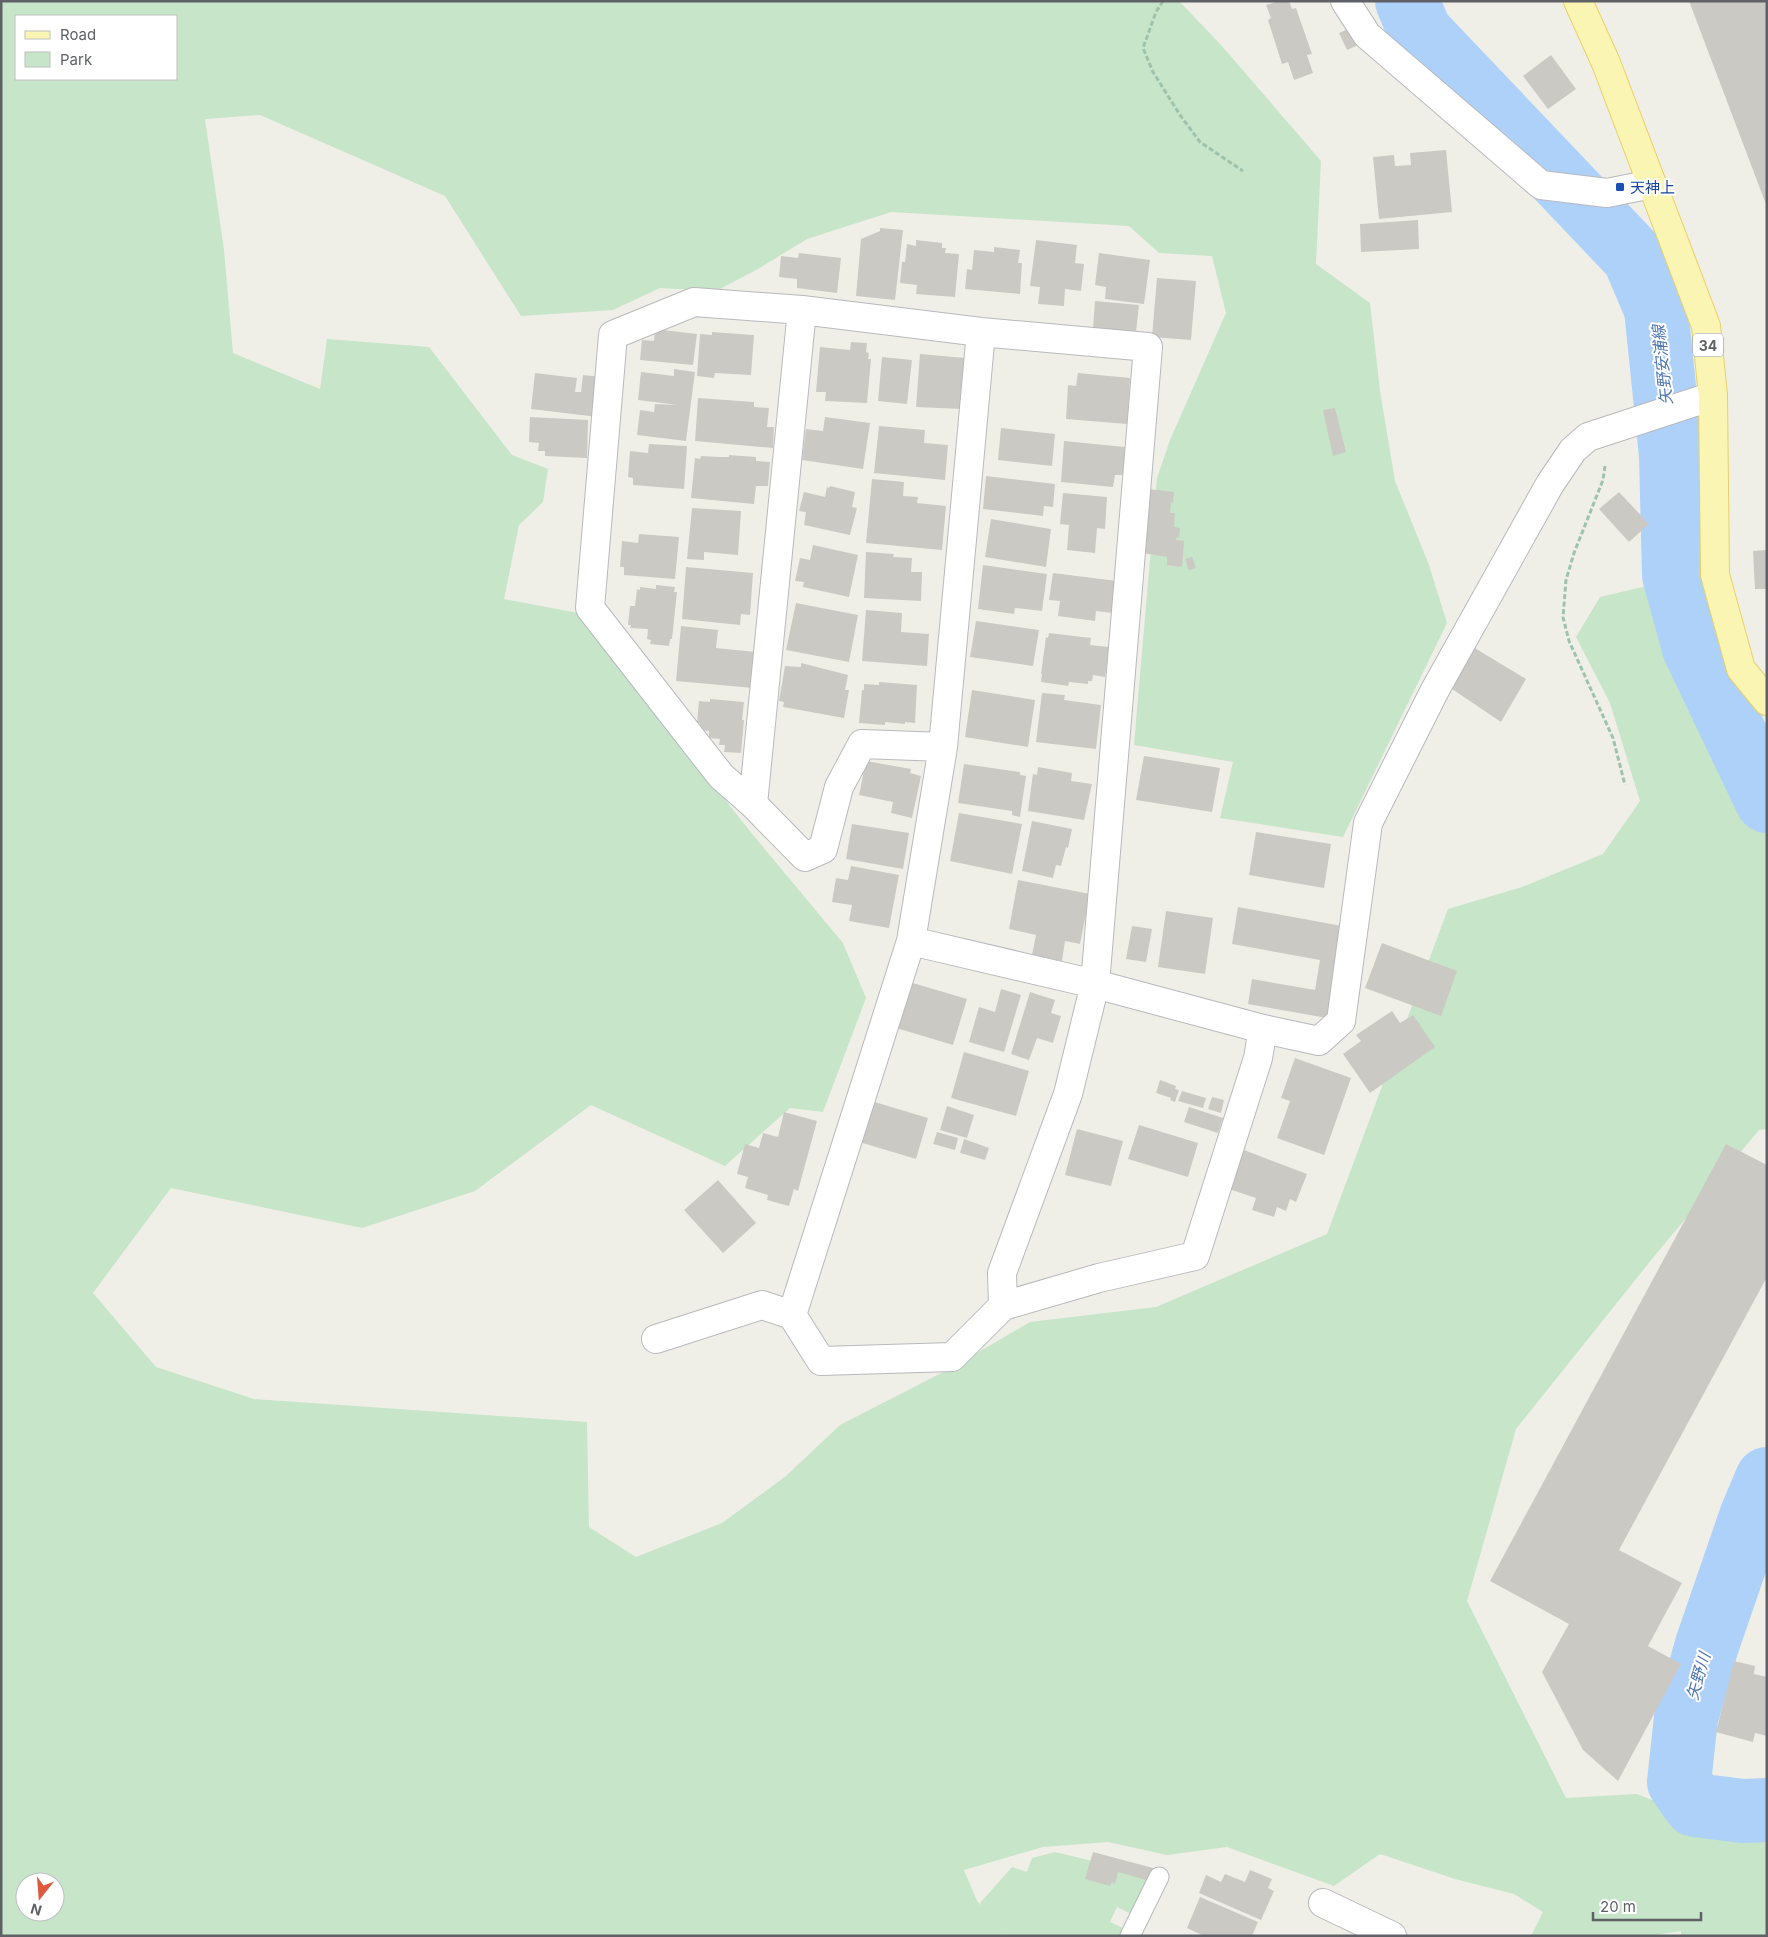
<svg xmlns="http://www.w3.org/2000/svg" width="1768" height="1937" font-family="Inter,'Noto Sans JP',sans-serif">
  <style>
    .green { fill: #c6e5c9; fill-rule: evenodd }
    .lines { fill: none; stroke-linecap: round; stroke-linejoin: round }
    .river { stroke: #aed1f9; stroke-width: 64 }
    .building { fill: #cbc9c4 }
    .service-casing { stroke: #b7b9bd; stroke-width: 21 }
    .minor-casing { stroke: #b7b9bd; stroke-width: 30 }
    .primary-casing { stroke: #e8d068; stroke-width: 30 }
    .path { stroke: #9ec3ad; stroke-width: 3; stroke-dasharray: 5 2.5; stroke-linecap: butt }
    .service { stroke: #fff; stroke-width: 19 }
    .minor { stroke: #fff; stroke-width: 28 }
    .primary { stroke: #faf5b2; stroke-width: 28 }
    .transit-dot { fill: #1a4fb4; stroke: #fff; stroke-width: 2 }
    .labels { text-anchor: middle; dominant-baseline: central; stroke-width: 4; stroke-linejoin: round; paint-order: stroke }
    .shield { fill: #fff; stroke: #8f9094; stroke-width: 1 }
    .shield-label { font-size: 14px; font-weight: bold; fill: #5f6166 }
    .transit-label { font-size: 15px; fill: #164399; stroke: #fff; text-anchor: start }
    .water-label { font-size: 16px; font-style: italic; fill: #4e76b3; stroke: #fff }
  </style>
  <rect width="100%" height="100%" fill="#f0efe7"/>
  <!-- green -->
  <path class="green" d="M1,1H1179L1222,46L1321,161L1316,264L1370,303L1380,391L1395,481L1429,565L1447,623L1343,837L1220,818L1233,762L1134,745L1157,478L1170,440L1226,313L1212,256L1159,253L1129,226L891,212L807,239L758,269L716,291L660,288L613,310L521,316L445,196L260,115L205,119L224,250L233,353L320,389L327,339L429,347L512,455L548,469L543,502L519,525L504,599L578,613L749,830L843,943L866,998L823,1112L790,1108L725,1166L591,1105L475,1191L362,1228L171,1188L93,1293L156,1367L254,1399L587,1422L589,1527L636,1557L722,1523L786,1476L840,1425L953,1367L1030,1322L1156,1307L1327,1234L1448,909L1522,887L1603,854L1640,801L1610,703L1576,637L1600,597L1651,585L1677,613L1709,694L1767,799V1129L1759,1130L1652,1259L1516,1429L1467,1601L1566,1798L1637,1794L1697,1818L1753,1825L1767,1832V1936H1681V1931L1649,1936H1531L1543,1912L1514,1894L1455,1879L1380,1854L1334,1886L1227,1847L1167,1855L1108,1842L1043,1847L964,1870L977,1901L982,1906L980,1903L1012,1867L1027,1872L1032,1858L1055,1852L1155,1876L1135,1916L1117,1907L1110,1922L1125,1929L1122,1936H1005L1003,1934L1002,1936H1ZM16,16H176V79H16ZM25,1882H55V1912H25Z"/>
  <g class="lines">
    <!-- river -->
    <path class="river" d="M1407,1L1420,32L1634,257L1656,309L1671,455L1674,575L1694,648L1767,801
      M1767,1479L1751,1517L1707,1645L1686,1718L1679,1782L1695,1805L1743,1811L1767,1810"/>
  </g>
  <!-- building -->
  <path class="building" d="M1279,1H1289L1292,9L1296,8L1312,54L1307,55L1313,73L1294,80L1288,62L1282,64L1268,20L1271,18L1266,5Z
    M1689,1H1767V207Z
    M1348,29L1356,46L1347,50L1339,33Z
    M1551,55L1576,89L1548,109L1523,76Z
    M1446,150L1452,212L1379,219L1373,157L1394,155L1395,166L1411,165L1410,153Z
    M1418,220L1419,249L1361,252L1360,224Z
    M880,228L903,230L895,300L856,296L861,239L880,231Z
    M916,240L942,243V248H946L945,253L959,254L955,297L916,294L917,285L900,283L902,262H905L907,244L916,246Z
    M1036,240L1077,245L1075,263L1084,264L1081,291L1065,289L1064,306L1038,304L1040,287L1030,286Z
    M994,247L1020,250L1018,263H1022L1020,294L965,289L967,269L972,270L974,250L994,252Z
    M799,253L841,258L837,293L797,288V279L779,277L781,256L798,258Z
    M1099,253L1150,260L1144,304L1105,299L1106,287L1095,285Z
    M1157,278L1196,281L1191,340L1152,337Z
    M1095,301L1139,305L1136,332L1093,328Z
    M655,329L697,334L693,365L640,360L642,340L654,341Z
    M712,332L754,335L751,375L715,373L714,378L697,376L700,334L712,335Z
    M851,342L867,343L866,352L869,353L868,359H871L867,403L825,401L826,392H816L820,347L850,350Z
    M920,354L965,358L962,409L916,407Z
    M882,357L912,360L907,404L878,401Z
    M674,369L695,372L686,441L637,435L640,410L654,412L655,404L678,405L638,400L641,372L674,376Z
    M535,373L577,378L575,392H581L583,375L602,377L598,417L531,409Z
    M1078,373L1130,378L1127,424L1066,419L1068,385L1076,386Z
    M698,398L754,402V407L769,408L767,427H774L773,448L695,441Z
    M1335,408L1346,452L1333,456L1323,410Z
    M530,417L588,420L587,458L545,456V451H538L539,443L529,442Z
    M825,417L870,423L863,469L802,460L806,429L823,431Z
    M879,426L925,430L924,443L948,445L945,480L874,473Z
    M1001,428L1055,434L1052,466L998,460Z
    M1064,441L1125,447L1123,475H1115L1113,487L1061,482Z
    M649,444L687,446L684,489L633,485V478L628,477L630,451L648,453Z
    M729,455L756,457V461L770,462L768,486H756L754,504L691,498L695,458L700,459L701,456L720,457H729Z
    M986,476L1055,484L1053,507L1044,506L1043,516L983,509Z
    M872,479L904,482L903,496L918,497L917,503L946,506L942,550L866,543Z
    M830,486L855,492L852,507L857,508L850,535L804,525L806,512L799,511L804,492L825,497L827,487L829,488Z
    M1149,489L1174,492L1173,503L1171,502L1170,513H1175L1174,527L1180,528L1179,538L1177,537L1176,540L1184,541L1182,567L1167,565V557L1143,553Z
    M1619,492L1649,524L1629,542L1599,509Z
    M1063,493L1107,497L1105,529L1097,528L1095,553L1067,550L1069,525L1060,524Z
    M692,508L741,511L738,555L704,552V560L687,559Z
    M991,519L1051,529L1046,567L985,557Z
    M639,534L679,537L675,579L624,575V567H620L622,541L638,543Z
    M813,545L858,555L849,597L803,587L804,582L795,581L800,558L810,560Z
    M1767,550V589H1755L1753,551Z
    M866,552L894,554L893,557L912,558L911,572H922L921,601L864,598Z
    M1192,557L1196,568L1189,570L1185,559Z
    M983,565L1047,574L1042,611L1015,608L1014,614L978,609Z
    M686,567L753,573L750,615L741,614L740,625L682,619Z
    M1053,573L1117,581L1113,613L1096,611L1095,621L1058,616L1060,601L1049,600Z
    M656,585L675,587L674,592H677L672,639H670L669,646L650,644L651,640L647,639L648,629L630,628L631,625H628L630,606H635L637,589L640,590V587L656,589Z
    M796,603L858,615L849,662L786,650Z
    M866,610L902,613L901,632L929,634L927,666L862,661Z
    M976,621L1039,630L1033,666L970,657Z
    M681,626L718,630L716,648L756,652L753,688L676,681Z
    M1049,633L1091,638L1090,645L1109,647L1105,677L1093,675L1092,681H1088V684L1069,682L1068,686L1041,682L1042,674H1041L1046,637L1048,638Z
    M1473,647L1526,679L1501,722L1452,689Z
    M801,663L848,675L845,690H849L844,718L783,707L784,702L779,701L785,666L801,667Z
    M879,682L917,685L915,723L905,722V724L885,722V725L859,723L862,690H864V684L879,685Z
    M972,690L1035,700L1028,747L965,737Z
    M1042,693L1065,695L1064,700L1101,705L1096,749L1036,742Z
    M710,699L744,702L742,720H744L741,753L724,752L725,745H719L720,739L709,738V731L699,730L700,723H697L699,701L710,702Z
    M1144,756L1220,768L1212,812L1136,800Z
    M866,761L911,769L910,773L921,776L912,818L891,813L893,802L859,795Z
    M964,764L1020,772V775L1026,776L1020,817L1012,815V811L958,803Z
    M1038,767L1072,773L1071,781L1092,784L1084,820L1028,811L1033,774L1037,775Z
    M959,813L1022,824L1012,874L950,861Z
    M1032,821L1072,829L1068,848L1066,847L1061,866L1056,865L1053,878L1022,871Z
    M852,824L909,833L903,869L846,859Z
    M1256,832L1331,844L1324,888L1249,875Z
    M851,866L899,875L889,928L849,921L852,905L832,902L836,878L848,880Z
    M1018,880L1090,894L1080,944L1065,941L1062,961L1032,955L1036,935L1009,929Z
    M1238,907L1342,926L1327,1018L1248,1004L1252,979L1315,990L1320,960L1232,944Z
    M1166,911L1213,918L1205,974L1158,967Z
    M1132,926L1152,929L1146,962L1126,959Z
    M1382,943L1457,971L1441,1016L1365,988Z
    M906,981L967,999L953,1045L893,1027Z
    M1001,989L1021,995L1004,1052L969,1042L979,1007L995,1012Z
    M1030,992L1055,1000L1051,1013L1061,1016L1053,1043L1037,1038L1029,1060L1011,1054Z
    M1392,1011L1400,1023L1413,1015L1435,1047L1370,1093L1343,1054L1361,1041L1356,1035Z
    M964,1052L1029,1071L1016,1116L951,1098Z
    M1295,1058L1351,1078L1324,1155L1277,1138L1290,1101L1281,1098Z
    M1160,1080L1176,1086L1175,1089L1179,1090L1175,1102L1170,1100L1171,1098L1156,1093Z
    M1182,1091L1206,1098L1203,1108L1178,1101Z
    M1212,1097L1224,1100L1221,1113L1208,1109Z
    M868,1100L928,1118L916,1159L856,1141Z
    M947,1106L974,1115L967,1138L940,1130Z
    M1189,1107L1223,1118L1218,1133L1184,1122Z
    M784,1112L817,1121L798,1191L794,1189L789,1206L767,1200L768,1195L745,1188L748,1177L737,1174L745,1144L759,1148L763,1133L778,1137Z
    M1139,1125L1198,1143L1188,1177L1128,1159Z
    M1077,1129L1123,1141L1111,1186L1065,1175Z
    M937,1132L958,1138L955,1150L933,1144Z
    M964,1139L989,1148L985,1160L960,1153Z
    M1726,1144L1767,1165V1277L1619,1550L1682,1583L1648,1646L1681,1664L1618,1781L1583,1750L1542,1672L1569,1624L1490,1581Z
    M1244,1150L1307,1174L1296,1202L1290,1199L1286,1211L1277,1207L1274,1217L1252,1210L1256,1198L1229,1189Z
    M718,1180L756,1223L723,1253L684,1210Z
    M1734,1661L1755,1666L1754,1674L1767,1677V1736L1755,1733L1753,1742L1716,1732Z
    M1093,1852L1153,1868L1150,1881L1118,1872L1115,1884L1112,1882L1110,1886L1085,1879Z
    M1250,1870L1272,1879L1268,1888L1274,1891L1261,1920L1199,1893L1206,1875L1221,1882L1225,1874L1245,1882Z
    M1200,1897L1258,1922L1252,1936H1204L1187,1928Z"/>
  <g class="lines">
    <defs>
      <path id="service" d="M1130,1936L1159,1877"/>
      <path id="minor" d="M1345,1L1367,35L1541,185L1607,193L1652,184
        M981,332L943,747L911,941L792,1315L821,1361L952,1357L1003,1306L1099,1278L1195,1256L1258,1058L1263,1029
        M943,747L862,744L839,787L823,849L805,857L753,804L721,776L590,608L613,335L694,302L802,310L981,332L1148,347L1095,984L1068,1094L1002,1273L1003,1306
        M753,804L802,310
        M911,941L1095,984L1263,1029L1319,1041L1341,1021L1368,823L1435,690L1550,484L1573,450L1588,437L1713,396
        M656,1339L762,1305L792,1315
        M1323,1903L1392,1936"/>
      <path id="primary" d="M1578,1L1606,63L1706,326L1713,396L1715,575L1741,669L1767,701"/>
    </defs>
    <!-- service casing -->
    <use href="#service" class="service-casing"/>
    <!-- minor casing -->
    <use href="#minor" class="minor-casing"/>
    <!-- primary casing -->
    <use href="#primary" class="primary-casing"/>
    <!-- path -->
    <path class="path" d="M1163,1L1156,12L1143,48L1153,72L1180,115L1200,142L1243,171
      M1605,466L1603,480L1574,553L1566,580L1563,617L1569,641L1613,738L1625,785"/>
    <!-- service -->
    <use href="#service" class="service"/>
    <!-- minor -->
    <use href="#minor" class="minor"/>
    <!-- primary -->
    <use href="#primary" class="primary"/>
  </g>
  <!-- markers -->
  <rect class="transit-dot" x="1615" y="182" width="10" height="10" rx="2.5"/>
  <g class="labels">
    <!-- shield labels -->
    <rect class="shield" x="1693" y="333.5" width="30" height="23" rx="4"/>
    <g class="shield-label">
      <text x="1708" y="345">34</text>
    </g>
    <!-- transit labels -->
    <g class="transit-label">
      <text x="1630" y="187">天神上</text>
    </g>
    <!-- water labels -->
    <g class="water-label">
      <text transform="translate(1662 365) rotate(-96)">矢野安浦線</text>
      <text transform="translate(1698 1676) rotate(-74)">矢野川</text>
    </g>
  </g>
  <!-- border -->
  <rect width="1768" height="1937" fill="none" stroke="#5f6166" stroke-width="5"/>
  <!-- legend -->
  <rect x="15" y="15" width="162" height="65" fill="#ffffff" stroke="#bfc0c2"/>
  <rect x="25" y="31" width="25" height="8" fill="#faf5b2" stroke="#bfc0c2"/>
  <text x="60" y="40" font-size="15" fill="#5f6166">Road</text>
  <rect x="25" y="52" width="25" height="15" fill="#c6e5c9" stroke="#bfc0c2"/>
  <text x="60" y="65" font-size="15" fill="#5f6166">Park</text>
  <!-- north arrow -->
  <g transform="translate(40 1897) rotate(197)"><circle r="24" fill="#ffffff" stroke="#bfc0c2"/>
  <path d="M0-4L9 19L0 12L-9 19Z" fill="#de5a3f"/>
  <text y="-8" font-size="14" font-weight="bold" text-anchor="middle" fill="#5f6166">N</text>
  </g>
  <!-- scale -->
  <path d="M1593 1912v8h108v-8" fill="none" stroke="#5f6166" stroke-width="2.5"/>
  <text x="1600" y="1912" font-size="15" fill="#5f6166" stroke="#ffffff" stroke-width="4" paint-order="stroke">20 m</text>
</svg>
